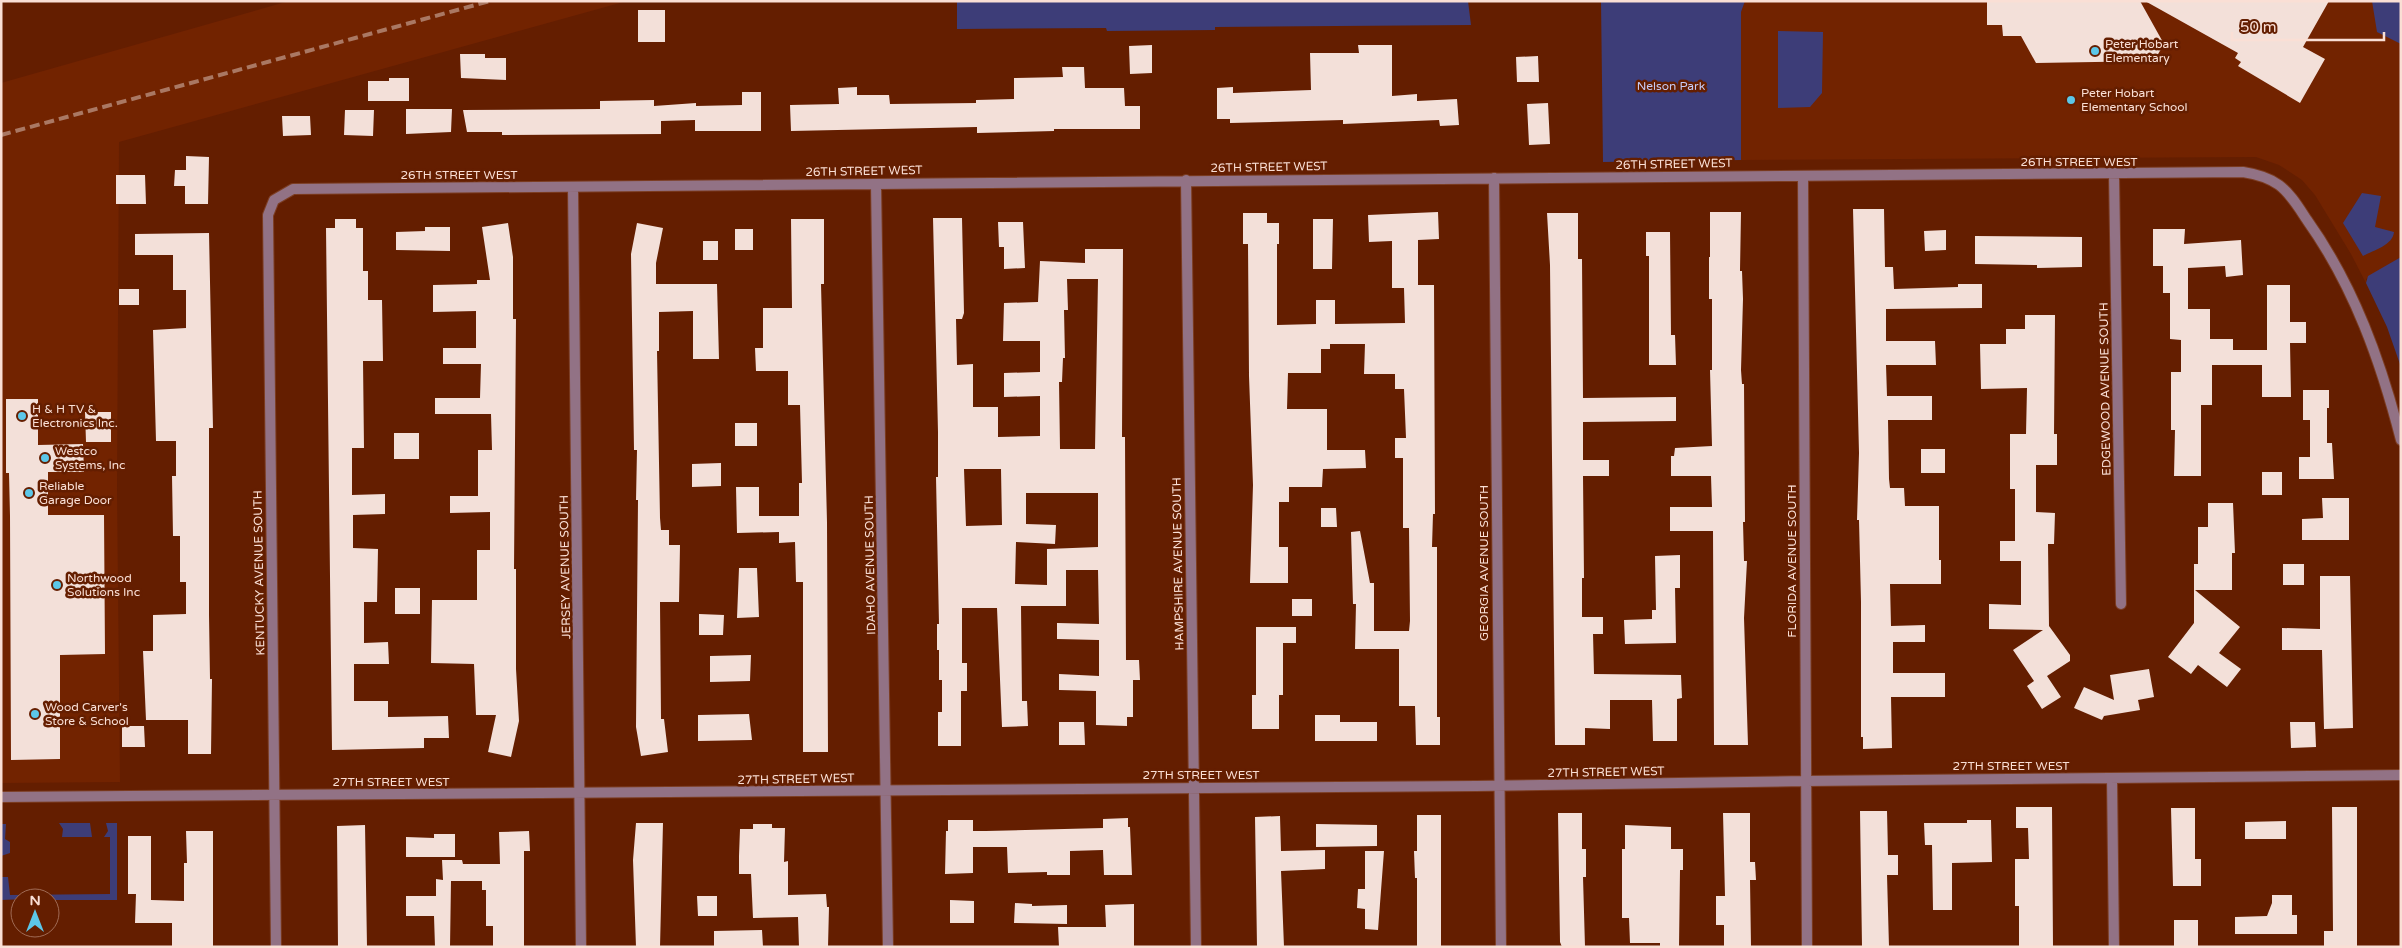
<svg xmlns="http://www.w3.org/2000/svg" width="2402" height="948" font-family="'Varela Round',sans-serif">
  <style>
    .built { fill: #722300 }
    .green { fill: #3d3d78 }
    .building { fill: #f3e0d9; fill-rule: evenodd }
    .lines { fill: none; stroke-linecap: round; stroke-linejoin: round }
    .street-casing { stroke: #7c3d22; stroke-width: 12 }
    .street { stroke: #927285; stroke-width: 10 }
    .rail { stroke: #aa7863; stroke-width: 4; stroke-dasharray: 10 5; stroke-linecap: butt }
    .poi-dot { fill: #5cc7e8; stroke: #641e00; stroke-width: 2 }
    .labels { text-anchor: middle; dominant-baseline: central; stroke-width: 5; stroke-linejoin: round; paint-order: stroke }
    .poi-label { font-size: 12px; fill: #fadfd5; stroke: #641e00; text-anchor: start }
    .park-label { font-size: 12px; fill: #c7cbf4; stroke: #641e00 }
    .street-label { font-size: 12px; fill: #fadfd5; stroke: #641e00 }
  </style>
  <rect width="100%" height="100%" fill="#641e00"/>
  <!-- built -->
  <path class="built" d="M289,1H627L119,142L117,489L120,782L1,783V83Z
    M1745,1H2372L2375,12L2401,44V257L2366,279V283L2351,254L2315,195L2302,180L2279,165L2256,157L1741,160V12Z"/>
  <!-- green -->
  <path class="green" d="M957,1H1468L1471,25L1215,27V30L1107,31L1106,28L957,29Z
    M1601,1H1745L1741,12V160L1603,162Z
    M2372,1H2401V44L2377,32Z
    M1778,31L1823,32L1822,93L1810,107L1778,108Z
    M2362,193L2381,196L2375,227L2394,232C2393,245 2374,250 2363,256L2343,223Z
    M2401,257V367L2387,327L2366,283L2368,276Z
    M59,823H90L92,837H62L63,829Z
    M106,823H117V900H50V898L1,900V877H8L10,895L110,894V837H104L108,831Z
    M1,824H6L5,839L10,842V853L1,856Z"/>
  <!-- building -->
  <path class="building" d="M1987,1H2140L2164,44L2154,61L2036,63L2021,36H2003L2002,25H1987Z
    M2145,1H2329L2303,47L2325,59L2300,103L2238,66L2241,62L2235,58L2238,53Z
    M638,10H665V42H638Z
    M1152,45V73L1130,74L1129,46Z
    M1358,45H1392V96L1417,94V101L1457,99L1459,125L1440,126L1439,120L1343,124V120L1230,123V119H1217V88L1233,87V93L1311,90L1310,53H1359Z
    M460,54H485V58H506V80L461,78Z
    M1538,56L1539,82H1517L1516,57Z
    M1062,67H1084L1085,88H1124L1125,106H1140V129H1054V131L977,133V127L791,131L790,105L839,104L838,88L857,87V95H889L890,104L976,103V100L1014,99V78L1063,77Z
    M389,78H409V101H368V81H389Z
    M742,92H761V131H695V120L661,121V134L502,135V132H467L463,110L600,109V101L654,100V106L696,103V106L742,105Z
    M1548,103L1550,144L1529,145L1527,104Z
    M406,109H452L451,132L406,134Z
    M345,110H374L373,136L344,135Z
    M282,116H310L311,135L283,136Z
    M186,156L209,157L208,204H185V186H174L175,170H186Z
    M116,175H145L146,204H116Z
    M1853,209H1884L1885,267H1893L1894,289L1958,287V284H1982V308L1886,309V341H1935L1936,365H1886L1887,396H1932V420H1888L1889,479L1890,488H1904L1905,506H1939V560H1941V584H1890L1891,626L1925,625V642H1893V673H1945V697H1891L1892,748L1863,749V737H1861V602L1859,520H1857L1859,453Z
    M1438,212L1439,239L1418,240V285H1434L1435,514H1433L1432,547H1437V717H1440V745H1416L1415,706H1399V649H1355L1356,604H1353L1351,532L1360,531L1370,583H1374V631H1409L1410,621L1409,528H1403V458H1395V438H1406L1404,389H1395V374H1364L1365,344H1330V349H1321V373H1288L1287,409H1327V450H1365L1366,468L1323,469L1322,487H1289V502H1279V547H1288V583H1250L1253,485L1249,376L1248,244H1243V213H1267V223H1279V244H1277V325L1316,324V300H1335V324L1405,323L1404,288H1392V241L1369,242L1368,215Z
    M1710,212H1741L1740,271H1742L1743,299L1741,370L1742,384H1744L1745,522H1743L1744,561H1747L1744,618L1748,745H1714L1713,531H1670V507H1712L1711,476H1671V456H1674L1675,448L1712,446L1710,370H1712V299H1709V257H1710Z
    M1547,213H1578V259H1582L1583,398L1676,397V421L1583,422V460H1609V476H1583L1584,578H1582V617H1603V634H1593L1594,674L1681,675L1682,698L1677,699V741H1653L1652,700H1610V729L1585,728V745H1555L1550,265Z
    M933,218H962L964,313L962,319H956L957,365L973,364V407H998V437L1040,436V396L1004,397V373L1040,372V341H1003L1004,303L1038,302L1040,261L1085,263V249H1123L1122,437H1125L1126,660H1139L1140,680H1133V717H1127V726L1096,725V691L1059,690V674L1099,676V640L1057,639V623L1099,624L1098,570H1066V606H1021L1022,701H1027L1028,726L1002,727L997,608H962V663H967V691H961V746H938V712H942V680H939V650H937V624H939L936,477H938V432ZM1067,279H1098L1095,449H1060L1059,382H1062L1063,358H1065L1064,310H1068ZM964,469H1001L1002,525L966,526ZM1026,493H1098V547L1047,549V585L1015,584L1016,542L1055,544L1056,525L1026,524Z
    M335,219H356V228H363V271H368V300H382L383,361H363L364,448H352V495L385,494V514L353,515V548L378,549L377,602H364V643L388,642L389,664H354V701H388V717L448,716L449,738H424V748L332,750L326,228H335Z
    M791,219H824V284H821L827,522L828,752H803V582H796L795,542L779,543V532L737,533L736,487H759V516H799V483H802L800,405H788V371H756L755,348H763V308H792Z
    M1313,219H1333L1332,269H1313Z
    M998,222H1023L1025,268L1004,269V247H999Z
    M508,223L513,257V319H516L514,569H516V669L519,721L511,757L488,752L496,715H476L474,664L431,663L432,600H477V550H490V512L450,513V496H478V450H492L491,414H435V398H480L481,364H443V348H476V311L433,312V285L477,284V280H490L482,227Z
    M637,223L663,228L656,263V284H717L719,359H693V311L659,312V351H657L660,518L661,530H669V545H680L679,602H660L661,719H664L668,752L641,756L636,727L638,500H636L637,450H634L631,254Z
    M425,227H450V251L396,250V232L425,231Z
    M735,229H753V250H735Z
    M2153,229H2185L2184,244L2241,240L2243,275L2226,277L2225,266L2188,268V309H2210V339H2233V350H2267V285H2290V322H2306V343H2290L2291,397H2262V365H2212V405H2201V476H2174L2175,430H2171V372H2181V340L2170,339V293H2163V266H2153Z
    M1946,230V250L1925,251L1924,231Z
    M1646,232H1670L1671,335H1675L1676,365H1649V256H1646Z
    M209,233L213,428H209V615L210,679H212L211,754H188V720H146L143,651H153V615L186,614V582H180V536H173L172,476H176V441H156L153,330L186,328V290H173V255H135V234Z
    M1975,236L2082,237V267L2037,268V265L1975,264Z
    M703,241H718V260H703Z
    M119,289H139V305H119Z
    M2025,315H2055L2054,434H2057V465H2036V512L2055,513L2054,544H2048L2049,626L2070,655V661L2047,676L2061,697L2042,709L2027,686L2034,681L2013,650L2043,630L1989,629V604L2021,605V561H2000V541H2015V489H2010V434H2026L2027,388L1981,389L1980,344H2006V329H2025Z
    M2303,390H2329V408H2327V443H2332L2334,479H2299V457H2310V420H2303Z
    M6,399H38V445L83,444L84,472H48V515H104L105,654L60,655V759L11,760L10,516L9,473H6Z
    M85,412H111V442H86Z
    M735,423H757V446H735Z
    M394,433H419V459H394Z
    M1921,449H1945V473H1921Z
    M721,463V486L692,487V464Z
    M2262,472H2282V495H2262Z
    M2322,498H2349V540H2302V519L2323,518Z
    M2208,503H2233L2235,553H2232V590H2195L2240,627L2219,653L2241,669L2227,687L2198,665L2191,674L2168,657L2194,623V564H2198V527H2208Z
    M1321,508H1336L1337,527H1321Z
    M1680,555V588H1675L1676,643L1625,644L1624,620L1652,619V610H1656L1655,556Z
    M2283,564H2304V585H2283Z
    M739,568H757L759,617L737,618Z
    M2320,576H2350L2353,728L2324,729L2322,650H2282V628L2320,629Z
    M395,588H420V614H395Z
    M1292,599H1312V616H1292Z
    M699,614L724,615L723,635H699Z
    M1256,627H1296V643H1283V695H1279V729H1252V695H1256Z
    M751,655L750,681L710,682V656Z
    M2149,669L2154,697L2138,700L2140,710L2104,716L2102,720L2074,708L2084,687L2114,700L2110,675Z
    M749,714L752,740L698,741V715Z
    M1315,715H1340V722H1377V741H1315Z
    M1059,722H1084L1085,745H1059Z
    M2290,722H2315L2316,747L2291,748Z
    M122,726H144L145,747H122Z
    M2016,807H2052L2053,947H2019V906H2015V859H2029L2028,828H2016Z
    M2332,807H2357V947H2324V931H2333Z
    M2171,808H2195V859H2201V886H2173Z
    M1860,811H1887L1888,855H1898V875H1887L1889,947H1862Z
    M1558,813H1582V849H1586V877H1583L1585,947H1562L1560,942Z
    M1723,813H1750V862H1755L1756,880H1750L1751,947H1724V925H1716V896H1725Z
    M1417,815H1441V947H1417V878H1415L1414,851H1417Z
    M1280,816L1281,851L1325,850V869L1281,871L1284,947H1257L1255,817Z
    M1128,818V827H1130L1132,875H1104L1103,850L1070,851V875H1047V872L1008,873L1007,847H973V873L945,874L946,831H948V820H973V831H986L1103,828V819Z
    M1967,820H1991L1992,862L1952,863V910H1933L1932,845H1925L1924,823H1967Z
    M2286,821V839H2245V822Z
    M636,823H663L660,947H636L633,860Z
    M753,824H772V828H785L784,862L788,861V895L826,894L827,907H829L828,947H799L798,917L753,918L751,874H739V856L740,829H753Z
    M1316,824L1377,825V846L1316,847Z
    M365,825L367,947H338L337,826Z
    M1625,825L1671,827V849H1683V870H1680L1679,947H1660V943H1630L1629,918H1622V849H1625Z
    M186,831H213V947H172V923H135L136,894H128V836H151V900L184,901V863H187Z
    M529,831L530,851H524V947H493V926H486V890H482V881H451L450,947H435L434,916H406V896H436V879L443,880L442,860H462L463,864H500L499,832Z
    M434,834H455V857H406V837L434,838Z
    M1365,851H1384L1378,930L1365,929V909L1357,908L1358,889H1365Z
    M2272,895H2292V915H2297V934H2235V917L2267,916L2272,903Z
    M697,896H717V916H698Z
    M950,900L974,901V923H950Z
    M1015,903L1032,904V906L1067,905V924L1014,923Z
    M1134,904V947H1059L1058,927H1106L1105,905Z
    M2174,920H2198V947H2174Z
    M762,930L763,947H714V931Z"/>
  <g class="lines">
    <defs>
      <path id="street" d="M2114,174L2121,604
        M1803,176L1807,947
        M1494,178L1501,947
        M1186,180L1196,947
        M876,184L888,947
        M573,187L581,947
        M2112,778L2114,947
        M1,797L1476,786L1805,781L2401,775
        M276,947L268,215L274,200L293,189L2243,172C2256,174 2268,177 2279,185C2291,194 2299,208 2307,220C2354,286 2381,362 2401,440"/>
    </defs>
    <!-- street casing -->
    <use href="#street" class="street-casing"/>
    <!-- street -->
    <use href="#street" class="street"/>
    <!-- rail -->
    <path class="rail" d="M1,135L490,1"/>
  </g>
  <!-- markers -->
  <g class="poi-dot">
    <circle cx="2095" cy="51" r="5"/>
    <circle cx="2071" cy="100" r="5"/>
    <circle cx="22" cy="416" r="5"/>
    <circle cx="45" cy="458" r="5"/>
    <circle cx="29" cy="493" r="5"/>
    <circle cx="57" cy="585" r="5"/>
    <circle cx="35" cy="714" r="5"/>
  </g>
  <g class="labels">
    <!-- poi labels -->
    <g class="poi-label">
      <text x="2105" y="44">Peter Hobart<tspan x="2105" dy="14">Elementary</tspan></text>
      <text x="2081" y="93">Peter Hobart<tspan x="2081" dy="14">Elementary School</tspan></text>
      <text x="32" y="409">H &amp; H TV &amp;<tspan x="32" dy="14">Electronics Inc.</tspan></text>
      <text x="55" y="451">Westco<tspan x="55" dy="14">Systems, Inc</tspan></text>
      <text x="39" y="486">Reliable<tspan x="39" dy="14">Garage Door</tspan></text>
      <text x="67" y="578">Northwood<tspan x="67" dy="14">Solutions Inc</tspan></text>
      <text x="45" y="707">Wood Carver's<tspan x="45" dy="14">Store &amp; School</tspan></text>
    </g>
    <!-- park labels -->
    <g class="park-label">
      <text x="1671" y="86">Nelson Park</text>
    </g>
    <!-- street labels -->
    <g class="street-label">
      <text x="2079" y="162">26TH STREET WEST</text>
      <text transform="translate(1674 164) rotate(-1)">26TH STREET WEST</text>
      <text transform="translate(1269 167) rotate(-1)">26TH STREET WEST</text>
      <text transform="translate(864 171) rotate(-1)">26TH STREET WEST</text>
      <text x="459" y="175">26TH STREET WEST</text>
      <text transform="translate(2105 389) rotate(-91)">EDGEWOOD AVENUE SOUTH</text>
      <text transform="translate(1792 561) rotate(-90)">FLORIDA AVENUE SOUTH</text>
      <text transform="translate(1484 563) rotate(-90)">GEORGIA AVENUE SOUTH</text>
      <text transform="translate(1178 564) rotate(-91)">HAMPSHIRE AVENUE SOUTH</text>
      <text transform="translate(870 565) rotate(-91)">IDAHO AVENUE SOUTH</text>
      <text transform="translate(565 567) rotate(-91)">JERSEY AVENUE SOUTH</text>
      <text transform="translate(259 573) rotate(-91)">KENTUCKY AVENUE SOUTH</text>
      <text x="2011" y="766">27TH STREET WEST</text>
      <text transform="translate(1606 772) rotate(-1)">27TH STREET WEST</text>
      <text x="1201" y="775">27TH STREET WEST</text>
      <text transform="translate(796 779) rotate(-1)">27TH STREET WEST</text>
      <text x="391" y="782">27TH STREET WEST</text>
    </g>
  </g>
  <!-- border -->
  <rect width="2402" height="948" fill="none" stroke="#fadfd5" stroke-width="5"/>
  <!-- north arrow -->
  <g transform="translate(35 913)"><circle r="24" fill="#641e00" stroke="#a06b55"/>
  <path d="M0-4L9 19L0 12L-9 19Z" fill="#5cc7e8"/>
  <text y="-8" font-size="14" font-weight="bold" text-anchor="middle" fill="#fadfd5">N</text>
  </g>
  <!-- scale -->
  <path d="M2232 32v8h152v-8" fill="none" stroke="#fadfd5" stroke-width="2.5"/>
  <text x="2240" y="32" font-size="15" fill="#fadfd5" stroke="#641e00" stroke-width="4" paint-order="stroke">50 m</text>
</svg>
